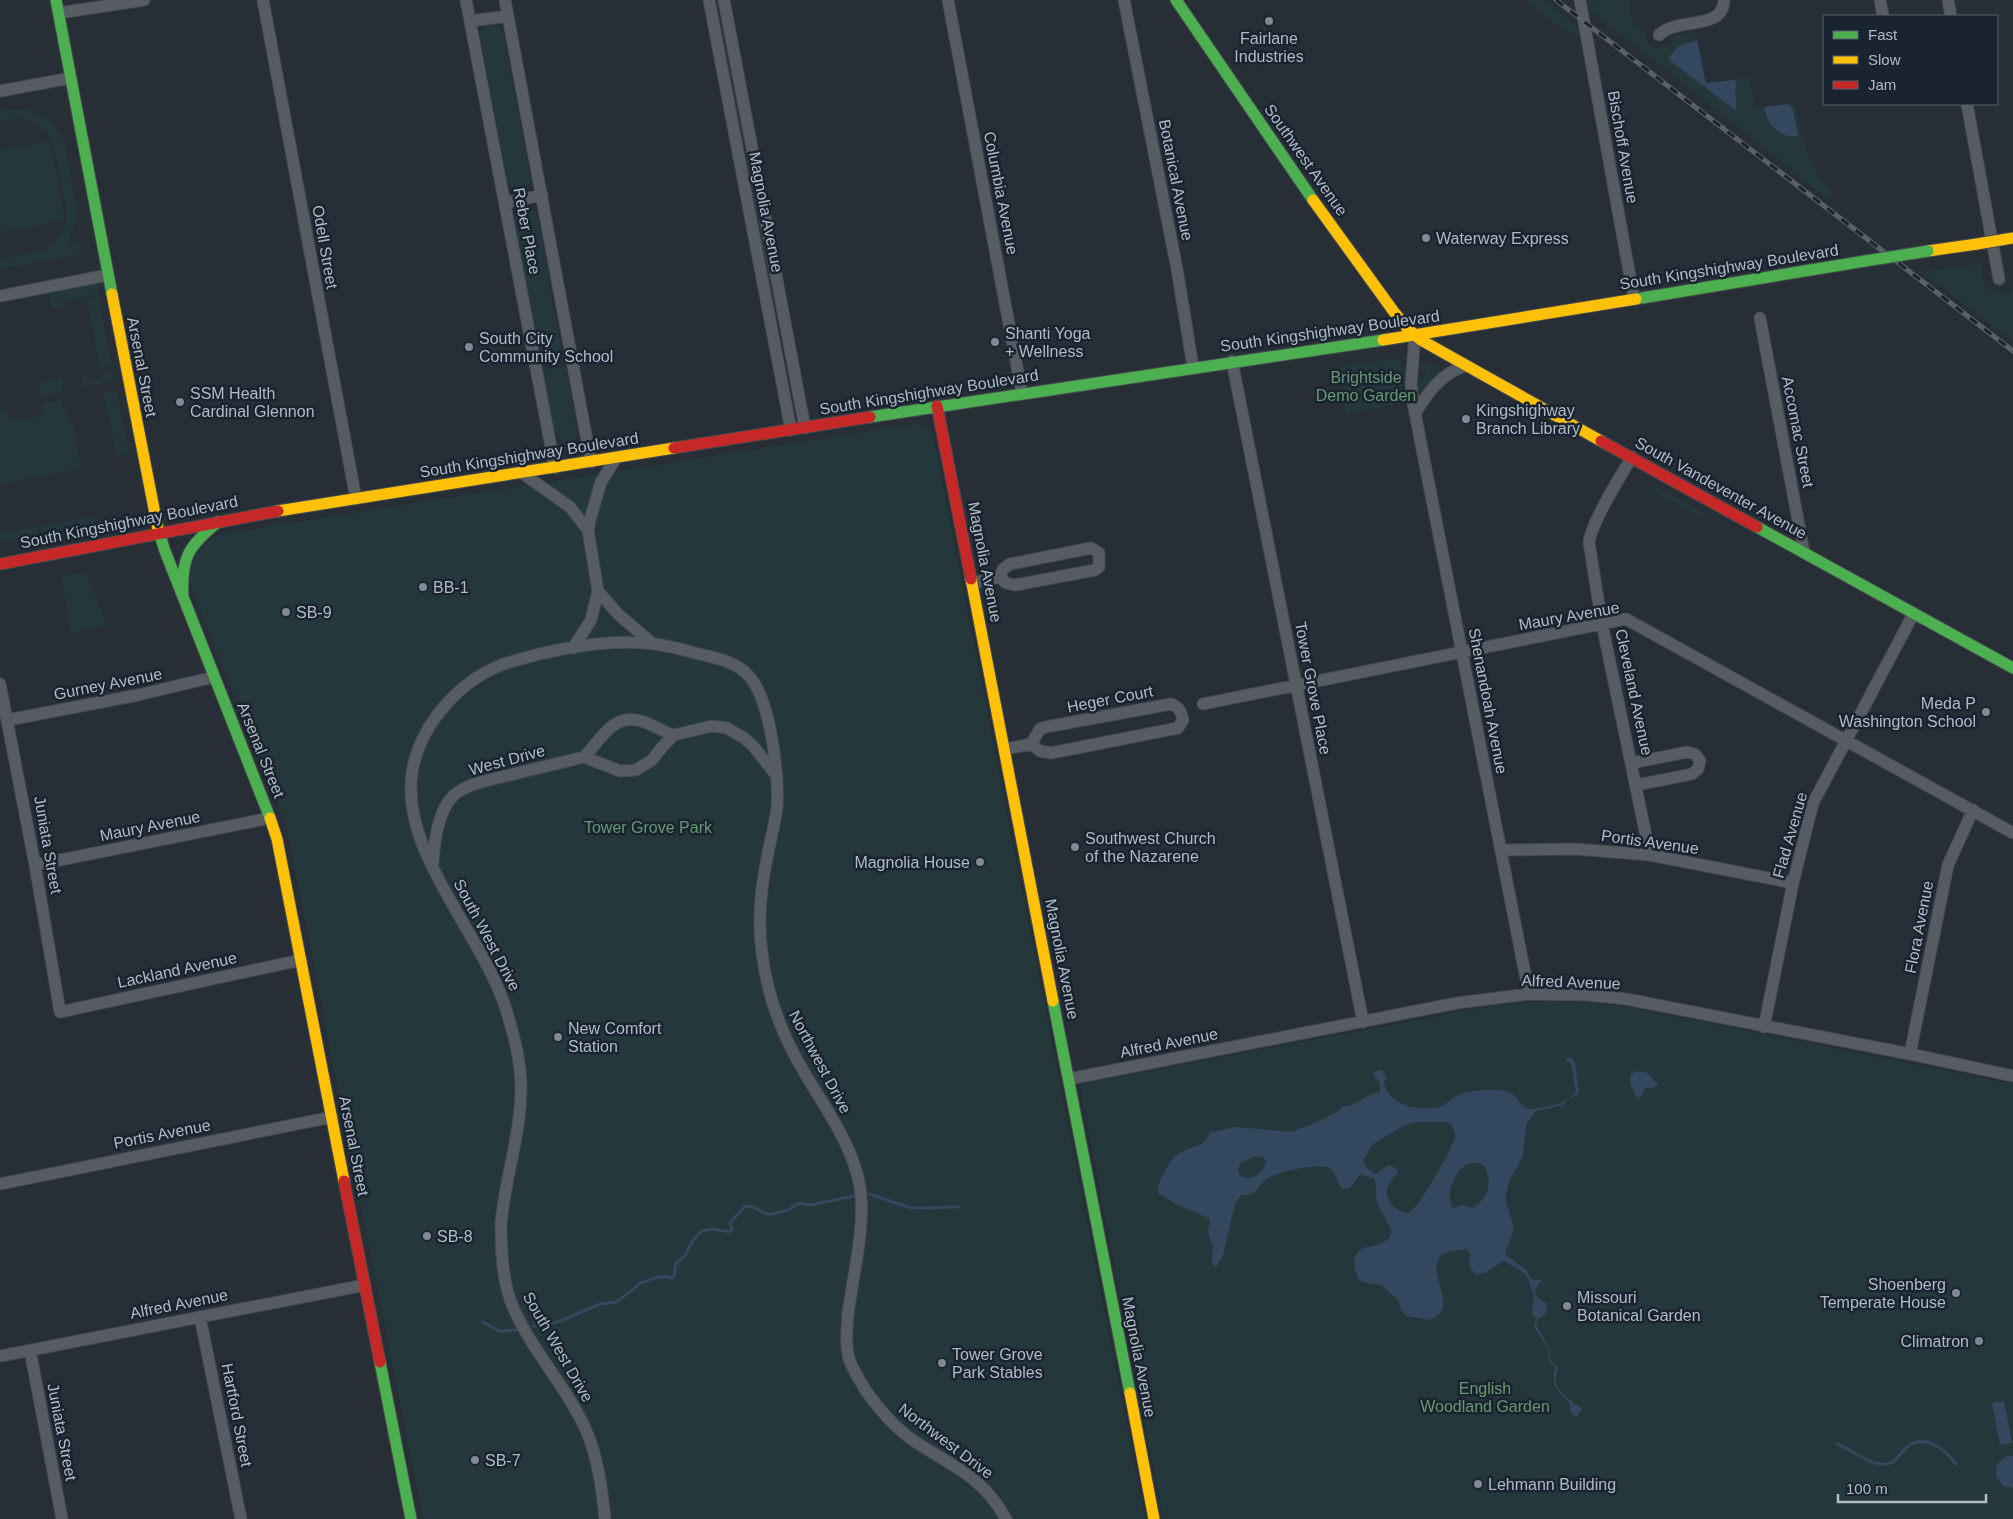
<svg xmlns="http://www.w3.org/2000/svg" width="2013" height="1519" font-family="Arial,sans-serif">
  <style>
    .green { fill: #24383b }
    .water { fill: #33475f; fill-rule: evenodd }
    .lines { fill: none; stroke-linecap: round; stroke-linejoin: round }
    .stream { stroke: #33475f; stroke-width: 3 }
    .street-casing { stroke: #454a50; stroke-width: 13 }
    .fast-casing { stroke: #454a50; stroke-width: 13 }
    .slow-casing { stroke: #454a50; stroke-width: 13 }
    .jam-casing { stroke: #454a50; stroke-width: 13 }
    .street { stroke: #575c63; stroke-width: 11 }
    .fast { stroke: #4caf50; stroke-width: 11 }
    .slow { stroke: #ffc107; stroke-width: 11 }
    .jam { stroke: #c62828; stroke-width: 11 }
    .rail-casing { stroke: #5b6066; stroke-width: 5 }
    .rail { stroke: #1a2430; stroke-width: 3; stroke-dasharray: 9; stroke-linecap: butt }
    .fast-bridge-casing { stroke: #444a52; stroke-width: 13; stroke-linecap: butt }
    .slow-bridge-casing { stroke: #444a52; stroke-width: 13; stroke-linecap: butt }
    .fast-bridge { stroke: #4caf50; stroke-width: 11 }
    .slow-bridge { stroke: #ffc107; stroke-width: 11 }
    .poi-dot { fill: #808994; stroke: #1a2430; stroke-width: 2 }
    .labels { text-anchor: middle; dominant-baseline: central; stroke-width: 5; stroke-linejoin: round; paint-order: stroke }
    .poi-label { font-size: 16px; fill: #b0bac7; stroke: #1a2430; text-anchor: start }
    .street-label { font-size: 16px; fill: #b0bac7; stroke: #1a2430 }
    .park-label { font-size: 16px; fill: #669970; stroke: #1a2430 }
  </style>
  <rect width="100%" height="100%" fill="#272e35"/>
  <!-- green -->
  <path class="green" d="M714,0H719L746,143L744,146L742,143Z
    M1526,0H1544L1576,25L1580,37L1557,26Z
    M1588,0H1591L1592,5L1594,4L1593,0H1629L1633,24L1645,32L1647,42L1654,48L1670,46L1675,35L1696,32L1706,83L1750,77L1755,108L1796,103C1799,126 1804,150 1816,171C1821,180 1830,187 1833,198L1829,199L1822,195L1724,115L1590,10Z
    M485,25L498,26L503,30L504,37L531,182C525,191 515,192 508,184L480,35L481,29Z
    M14,109C38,109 53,120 64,140L77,209L74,228L67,244L68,246L80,244L82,254L0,269V259L44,250L56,241L65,227L67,219V210L53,141C39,118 25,116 0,121V111Z
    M50,141L65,220L0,232V150Z
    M747,159L779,317L777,320L745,162Z
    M523,209H531L537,212L563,358L540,361L514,216L515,211Z
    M1983,263C1980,283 1985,293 2007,294L2013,287V342L1922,272Z
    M97,284L99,294L62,301L63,307L53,309L49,293Z
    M99,297L112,366L100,368L87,299Z
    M1396,358L1403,362L1401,397L1397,404L1347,414L1338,367Z
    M1424,363L1439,367L1442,372L1421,393H1418V378L1426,376L1425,370L1419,367Z
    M566,367L578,434L576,440L564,443L556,436L553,429L542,369Z
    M113,371L115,380L84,387L82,375L87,374L89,382L102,379L101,373Z
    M61,378L63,392L42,396L37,383Z
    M103,391L117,392L129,453L117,456Z
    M61,400L63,411H67L69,424L73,423L81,469L0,484V411L7,409L9,419L31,418L44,413L42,403Z
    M915,424C927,424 931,431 934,441L1145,1519H423L286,825L188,579L199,544L216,536L264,527Z
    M1653,485L1707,514L1700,517L1658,494L1653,490Z
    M93,516L95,520L92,523L42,533L40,526Z
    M38,526L39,534L0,542V533Z
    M85,572L107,625L71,633L61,576Z
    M1542,1001L1587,1002L1634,1008L2013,1084V1519H1163L1080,1086L1084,1083L1496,1005Z"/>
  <!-- water -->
  <path class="water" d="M1697,40L1706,83L1734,80L1737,85C1732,94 1739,103 1735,110L1668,59L1677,47Z
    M1787,104L1793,109L1798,136C1780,139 1767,124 1764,107Z
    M1570,1057L1575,1062L1579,1094L1568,1099L1563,1105L1536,1111L1526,1125L1523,1156L1509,1182L1506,1195V1202L1514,1228L1505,1254L1526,1270L1531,1279L1542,1280L1534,1291L1538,1298L1546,1303L1547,1309L1544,1316L1538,1319L1536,1324L1549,1350L1551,1361L1558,1367C1550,1392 1567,1396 1582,1409L1577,1417L1571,1413L1569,1402C1558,1394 1549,1381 1556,1367L1550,1363L1548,1350L1534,1326L1536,1319L1532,1314L1534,1295L1526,1275L1517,1268L1503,1261L1485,1273L1476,1274L1471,1269L1469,1257L1471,1256L1466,1249C1461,1250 1447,1251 1441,1256C1424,1275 1463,1309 1429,1320L1407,1316L1402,1312L1399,1302L1394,1296L1381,1285L1363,1282L1358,1279C1342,1234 1383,1255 1391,1234C1391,1224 1381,1213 1377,1202C1375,1194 1378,1186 1374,1179L1360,1174L1350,1188L1342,1189C1337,1183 1336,1174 1331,1169C1323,1161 1279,1172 1270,1177C1255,1185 1261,1195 1242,1195L1235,1203L1223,1256L1216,1267L1212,1263L1213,1246L1208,1233L1210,1219L1174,1203L1158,1193C1157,1187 1159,1183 1162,1177C1166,1169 1170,1160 1178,1154C1189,1146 1205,1148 1210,1133L1235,1127L1291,1132L1320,1121L1337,1112L1342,1107L1352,1105L1374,1093H1380V1083L1373,1074L1375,1071L1382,1070L1387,1079L1384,1081C1386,1105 1419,1112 1439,1107C1444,1106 1450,1100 1455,1097C1467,1090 1483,1090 1496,1090C1518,1089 1516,1104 1528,1109C1532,1110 1556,1105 1561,1103C1563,1103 1574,1094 1576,1093L1571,1063L1565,1061ZM1447,1122C1452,1125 1454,1128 1455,1135C1455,1146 1420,1206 1409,1213C1396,1213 1383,1199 1388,1186C1390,1181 1395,1177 1398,1173L1396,1168L1389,1165L1375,1174L1366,1167L1363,1160L1373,1144L1405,1125L1416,1122ZM1255,1156L1264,1158L1266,1161C1264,1173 1247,1186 1238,1172L1240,1163ZM1470,1163H1478L1485,1167C1493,1183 1488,1200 1472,1208L1463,1205L1453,1208C1445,1192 1454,1170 1470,1163Z
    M1636,1071L1647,1073L1658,1084L1653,1088H1645L1642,1095L1638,1099L1631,1086L1630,1076Z
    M2004,1401L2012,1443L2000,1445L1992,1403Z
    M2007,1456H2013V1488L2003,1486L1996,1476L1997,1464Z"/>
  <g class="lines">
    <!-- stream -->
    <path class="stream" d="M869,1194L911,1208L959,1207
      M483,1322L499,1331L517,1330
      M533,1326C553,1327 581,1312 600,1304C605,1303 611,1303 616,1302C619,1300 638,1286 640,1283C654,1280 656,1274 672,1278L674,1276L676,1263L685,1256L692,1242L701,1231L712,1229L730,1232L732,1230L730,1223L744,1207L751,1206L766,1214H772L788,1210L799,1203L811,1205L854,1196
      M1837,1444C1852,1449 1870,1467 1887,1464C1897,1462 1900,1453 1907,1447C1925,1433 1945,1449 1956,1464"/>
    <defs>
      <path id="street" d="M263,0L356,499
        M466,0L555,468
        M505,0L591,462
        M709,0L791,430
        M724,0L805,428
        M948,0L1022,393
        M1124,0L1177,269L1193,367
        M1580,0L1634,299
        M1880,0L1883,16
        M1948,0L1951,16
        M59,13L144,0
        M470,21L508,16
        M1659,35C1677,16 1723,32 1724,0
        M0,91L71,78
        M1967,104L1999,279
        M505,203L542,195
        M0,296L108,275
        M1760,318L1804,552
        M1415,335L1411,384L1413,403L1529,994
        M1232,361L1363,1022
        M1415,414C1427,393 1442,373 1465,366
        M1632,457C1620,477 1592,521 1589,542L1602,624L1650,855
        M522,473L570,507L588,530
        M1091,548L1099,553V567L1095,570L1015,585L1006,583L1000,577L1003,569L1010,564Z
        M972,583L1000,577
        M598,591L618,614L653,644
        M573,648L591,620L598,591L588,530L590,520L601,482L616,458
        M0,684L35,865L60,1012L301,960
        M1203,704L1626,619L2013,833
        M8,720L138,695L214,677
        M1005,749L1031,744L1040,751L1051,753L1178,728L1183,720C1181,711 1179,707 1171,704L1046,727L1040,729L1031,744
        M584,757C601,740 612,713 641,721C653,724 662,732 674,735
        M1632,763L1687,752L1695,754L1700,761L1698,769L1692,774L1637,785
        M1501,850L1576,849L1650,855L1793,883
        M433,863C434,844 438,811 453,796C461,788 472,785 481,782L584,757L620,771L636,770L652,760L663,746L674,735L712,726L727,728L744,738L753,746L776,775
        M35,865L270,818
        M1764,1027L1793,883L1813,803L1914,613
        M1910,1054L1948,865L1973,810
        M1069,1079L1457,1003L1529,994L1587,995L1626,999L1910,1054L2013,1076
        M0,1184L332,1117
        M200,1317L241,1519
        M30,1350L62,1519
        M0,1356L365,1285
        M605,1519C602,1489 598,1458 586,1430C566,1385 529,1348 511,1302C502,1278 501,1249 501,1223C505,1178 521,1134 521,1088C521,1063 515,1040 508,1016C487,938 400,855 412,773C420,723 462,677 510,662C555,649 608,638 655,644C670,646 685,650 699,654C717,658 737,662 749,676C771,701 779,775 777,808C775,823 771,838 768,853C761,886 757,919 762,953C767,996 782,1035 804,1072C825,1108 853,1145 860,1187C866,1225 853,1275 848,1314C847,1329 845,1344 849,1359C853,1370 860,1381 866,1391C879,1409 892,1425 910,1438C949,1466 981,1473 1006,1519"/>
      <path id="fast" d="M56,0L112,294
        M1176,0L1313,200
        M1636,299L1865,261
        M870,417L1383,340
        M1757,527L2013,668
        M158,529L165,551L270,818
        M183,597C181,558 188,546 218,522
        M1053,1001L1130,1393
        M380,1362L411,1519"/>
      <path id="slow" d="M1313,200L1394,312L1408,329L1421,340L1601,441
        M1928,251L1977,244
        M112,294L158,529
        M1383,340L1636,299
        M278,511L674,448
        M971,579L1053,1001
        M270,818L277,839L344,1181
        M1130,1393L1154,1519"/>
      <path id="jam" d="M937,406L971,579
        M1601,441L1757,527
        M674,448L870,417
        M0,564L278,511
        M344,1181L380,1362"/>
    </defs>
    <!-- street casing -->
    <use href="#street" class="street-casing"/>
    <!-- fast casing -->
    <use href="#fast" class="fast-casing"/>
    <!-- slow casing -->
    <use href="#slow" class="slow-casing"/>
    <!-- jam casing -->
    <use href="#jam" class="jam-casing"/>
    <!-- street -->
    <use href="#street" class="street"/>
    <!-- fast -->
    <use href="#fast" class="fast"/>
    <!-- slow -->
    <use href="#slow" class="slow"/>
    <!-- jam -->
    <use href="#jam" class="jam"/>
    <defs>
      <path id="rail" d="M1556,0L2013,351"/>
    </defs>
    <!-- rail casing -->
    <use href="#rail" class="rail-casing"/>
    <!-- rail -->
    <use href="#rail" class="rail"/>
    <defs>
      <path id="fast-bridge" d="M1865,261L1928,251"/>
      <path id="slow-bridge" d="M1977,244L2013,238"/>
    </defs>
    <!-- fast-bridge casing -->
    <use href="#fast-bridge" class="fast-bridge-casing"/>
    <!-- slow-bridge casing -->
    <use href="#slow-bridge" class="slow-bridge-casing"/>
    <!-- fast-bridge -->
    <use href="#fast-bridge" class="fast-bridge"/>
    <!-- slow-bridge -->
    <use href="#slow-bridge" class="slow-bridge"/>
  </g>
  <!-- markers -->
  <g class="poi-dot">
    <circle cx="1269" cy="21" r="5"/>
    <circle cx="1426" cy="238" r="5"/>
    <circle cx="995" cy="342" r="5"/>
    <circle cx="469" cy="347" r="5"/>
    <circle cx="180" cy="402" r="5"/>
    <circle cx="1466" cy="419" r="5"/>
    <circle cx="423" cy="587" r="5"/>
    <circle cx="286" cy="612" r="5"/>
    <circle cx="1986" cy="712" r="5"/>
    <circle cx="1075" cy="847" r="5"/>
    <circle cx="980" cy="862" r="5"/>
    <circle cx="558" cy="1037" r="5"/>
    <circle cx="427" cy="1236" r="5"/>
    <circle cx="1956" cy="1293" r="5"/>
    <circle cx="1567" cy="1306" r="5"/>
    <circle cx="1979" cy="1341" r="5"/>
    <circle cx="942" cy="1363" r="5"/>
    <circle cx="475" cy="1460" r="5"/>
    <circle cx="1478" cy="1484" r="5"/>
  </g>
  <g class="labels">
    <!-- poi labels -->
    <g class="poi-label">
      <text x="1269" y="38" text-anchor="middle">Fairlane<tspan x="1269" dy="18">Industries</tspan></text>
      <text x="1436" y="238">Waterway Express</text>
      <text x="1005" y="333">Shanti Yoga<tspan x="1005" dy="18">+ Wellness</tspan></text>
      <text x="479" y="338">South City<tspan x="479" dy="18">Community School</tspan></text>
      <text x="190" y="393">SSM Health<tspan x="190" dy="18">Cardinal Glennon</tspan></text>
      <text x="1476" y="410">Kingshighway<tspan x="1476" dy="18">Branch Library</tspan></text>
      <text x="433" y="587">BB-1</text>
      <text x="296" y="612">SB-9</text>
      <text x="1976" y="703" text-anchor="end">Meda P<tspan x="1976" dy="18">Washington School</tspan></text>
      <text x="1085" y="838">Southwest Church<tspan x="1085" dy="18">of the Nazarene</tspan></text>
      <text x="970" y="862" text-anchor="end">Magnolia House</text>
      <text x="568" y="1028">New Comfort<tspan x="568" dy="18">Station</tspan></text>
      <text x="437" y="1236">SB-8</text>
      <text x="1946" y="1284" text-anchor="end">Shoenberg<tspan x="1946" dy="18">Temperate House</tspan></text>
      <text x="1577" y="1297">Missouri<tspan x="1577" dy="18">Botanical Garden</tspan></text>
      <text x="1969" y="1341" text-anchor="end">Climatron</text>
      <text x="952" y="1354">Tower Grove<tspan x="952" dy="18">Park Stables</tspan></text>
      <text x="485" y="1460">SB-7</text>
      <text x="1488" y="1484">Lehmann Building</text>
    </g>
    <!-- street labels -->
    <g class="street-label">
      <text transform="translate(1623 147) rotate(80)">Bischoff Avenue</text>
      <text transform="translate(1306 160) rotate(55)">Southwest Avenue</text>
      <text transform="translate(1176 180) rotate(79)">Botanical Avenue</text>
      <text transform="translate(1001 193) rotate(79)">Columbia Avenue</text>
      <text transform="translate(766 212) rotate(79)">Magnolia Avenue</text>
      <text transform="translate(527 231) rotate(79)">Reber Place</text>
      <text transform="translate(325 247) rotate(80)">Odell Street</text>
      <text transform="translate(1729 267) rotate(-9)">South Kingshighway Boulevard</text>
      <text transform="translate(1330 331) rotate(-8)">South Kingshighway Boulevard</text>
      <text transform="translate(142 367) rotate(79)">Arsenal Street</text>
      <text transform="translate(929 392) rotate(-9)">South Kingshighway Boulevard</text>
      <text transform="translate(1798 432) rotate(79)">Accomac Street</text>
      <text transform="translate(529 455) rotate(-9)">South Kingshighway Boulevard</text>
      <text transform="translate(1721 488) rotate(29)">South Vandeventer Avenue</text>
      <text transform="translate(129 522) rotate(-11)">South Kingshighway Boulevard</text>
      <text transform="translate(985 562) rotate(79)">Magnolia Avenue</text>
      <text transform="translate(1569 616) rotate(-10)">Maury Avenue</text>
      <text transform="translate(108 684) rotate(-11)">Gurney Avenue</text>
      <text transform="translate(1313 688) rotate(79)">Tower Grove Place</text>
      <text transform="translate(1634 692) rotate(78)">Cleveland Avenue</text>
      <text transform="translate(1110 699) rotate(-11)">Heger Court</text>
      <text transform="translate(1488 701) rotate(79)">Shenandoah Avenue</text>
      <text transform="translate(261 750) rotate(68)">Arsenal Street</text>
      <text transform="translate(507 760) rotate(-15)">West Drive</text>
      <text transform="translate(150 826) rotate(-11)">Maury Avenue</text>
      <text transform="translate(1790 835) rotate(-74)">Flad Avenue</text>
      <text transform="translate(1650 842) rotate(8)">Portis Avenue</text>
      <text transform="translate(48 845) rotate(80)">Juniata Street</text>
      <text transform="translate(1919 927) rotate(-79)">Flora Avenue</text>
      <text transform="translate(487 935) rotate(62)">South West Drive</text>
      <text transform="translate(1062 959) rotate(79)">Magnolia Avenue</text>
      <text transform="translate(177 970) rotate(-12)">Lackland Avenue</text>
      <text transform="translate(1571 982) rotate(2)">Alfred Avenue</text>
      <text transform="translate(1169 1043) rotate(-11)">Alfred Avenue</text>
      <text transform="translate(820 1062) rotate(62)">Northwest Drive</text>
      <text transform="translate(162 1134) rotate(-11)">Portis Avenue</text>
      <text transform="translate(354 1146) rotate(79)">Arsenal Street</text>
      <text transform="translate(179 1304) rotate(-11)">Alfred Avenue</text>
      <text transform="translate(558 1347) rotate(60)">South West Drive</text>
      <text transform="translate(1139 1357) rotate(79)">Magnolia Avenue</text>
      <text transform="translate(237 1415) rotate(79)">Hartford Street</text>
      <text transform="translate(62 1432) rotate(79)">Juniata Street</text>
      <text transform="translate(946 1441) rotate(37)">Northwest Drive</text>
    </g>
    <!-- park labels -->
    <g class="park-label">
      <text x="1366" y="377">Brightside<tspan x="1366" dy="18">Demo Garden</tspan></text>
      <text x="648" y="827">Tower Grove Park</text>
      <text x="1485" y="1388">English<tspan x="1485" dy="18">Woodland Garden</tspan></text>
    </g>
  </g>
  <!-- legend -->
  <rect x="1823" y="15" width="175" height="90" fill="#1a2430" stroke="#56606c"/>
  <rect x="1833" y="31" width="25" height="8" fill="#4caf50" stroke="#56606c"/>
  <text x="1868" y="40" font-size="15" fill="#b0bac7">Fast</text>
  <rect x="1833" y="56" width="25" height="8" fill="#ffc107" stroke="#56606c"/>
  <text x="1868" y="65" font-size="15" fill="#b0bac7">Slow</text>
  <rect x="1833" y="81" width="25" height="8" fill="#c62828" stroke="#56606c"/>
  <text x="1868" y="90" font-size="15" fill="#b0bac7">Jam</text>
  <!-- scale -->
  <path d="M1838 1494v8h148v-8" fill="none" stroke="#b0bac7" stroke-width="2.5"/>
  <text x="1846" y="1494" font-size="15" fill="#b0bac7" stroke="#1a2430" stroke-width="4" paint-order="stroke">100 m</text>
</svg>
